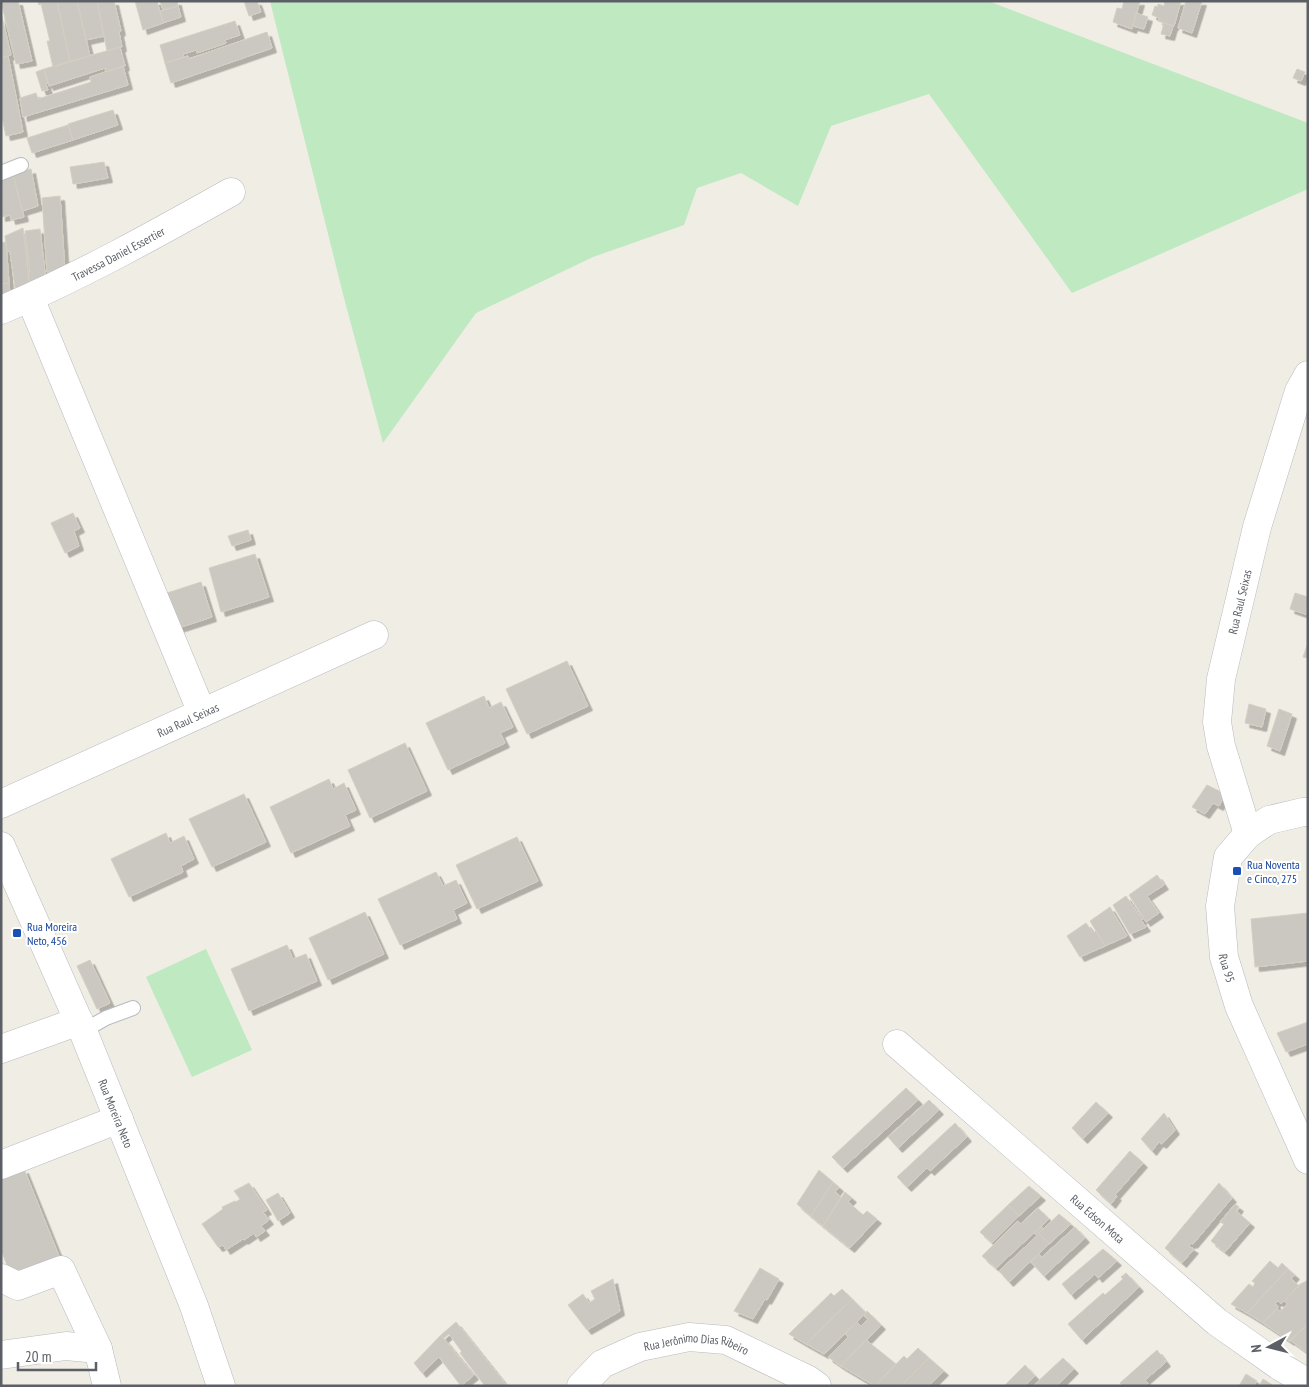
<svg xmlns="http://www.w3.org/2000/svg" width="1309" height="1387" font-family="'PT Sans Narrow',sans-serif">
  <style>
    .green { fill: #bfe9c0 }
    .building { fill: #cbc8c1; stroke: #d5cfc2; filter: url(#shadow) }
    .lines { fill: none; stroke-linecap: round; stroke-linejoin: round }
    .service-casing { stroke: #b7babf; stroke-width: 16 }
    .minor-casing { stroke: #b7babf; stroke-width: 29 }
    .service { stroke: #fff; stroke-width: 14 }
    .minor { stroke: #fff; stroke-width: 28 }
    .transit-dot { fill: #1a4fb4; stroke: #fff; stroke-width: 2 }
    .labels { text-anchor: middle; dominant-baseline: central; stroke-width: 4; stroke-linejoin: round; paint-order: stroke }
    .street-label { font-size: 12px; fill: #5c6066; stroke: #fff }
    .transit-label { font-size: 12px; fill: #164399; stroke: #fff; text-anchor: start }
  </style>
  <defs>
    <filter id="shadow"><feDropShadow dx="4.5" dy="4.5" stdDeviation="0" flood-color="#0004"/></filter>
  </defs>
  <rect width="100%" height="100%" fill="#f0ede4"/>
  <!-- green -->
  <path class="green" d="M270,1H988L1308,123V189L1072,293L929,94L831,126L798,206L741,173L697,188L684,225L593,257L476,313L383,443L344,298Z
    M206,949L252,1050L192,1077L146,977Z"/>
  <!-- building -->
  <path class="building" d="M1,1H18L32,61L16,64Z
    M38,1H57L70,62L53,67L47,41H50L41,4L39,5Z
    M57,1H77L90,56L70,62Z
    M77,1H97L104,36L86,40Z
    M97,1H114L121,31L119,32L122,47L107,51Z
    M135,1H157L163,23L143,30Z
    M160,1H177L178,6L163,10Z
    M244,1H257L261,12L249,16Z
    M1124,1H1140L1132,29L1113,22L1117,8L1122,9Z
    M1165,1H1181L1174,26L1158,21L1159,18L1152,15L1155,6L1158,7V4L1164,6Z
    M1186,1H1202L1192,33L1178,28Z
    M178,6L181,17L163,23L160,11Z
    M1,13L11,55L1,58Z
    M1136,13L1148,17L1144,29L1133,26Z
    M235,21L240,35L225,40L226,43L197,53L196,50L183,54L184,57L165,63L160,45Z
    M1164,23L1173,26L1170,36L1161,34Z
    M267,32L272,48L171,83L165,63L188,56L189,59Z
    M120,47L125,66L106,72L105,68L49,86L44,69Z
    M8,56L23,132L6,136L1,113V58Z
    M123,66L128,85L23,117L20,98L36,93L38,99L91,82L90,77Z
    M44,69L48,83L46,84L48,90L42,91L36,72Z
    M1297,69L1305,72L1301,81L1293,78Z
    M113,110L118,125L73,140L68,124Z
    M68,125L73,140L32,153L27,138Z
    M104,162L108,178L73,184L70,167Z
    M31,169L38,206L22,211L13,174Z
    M13,174L24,217L11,220L10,215L1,217V180L3,178Z
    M60,196L65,271L47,272L42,198Z
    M23,228L30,289L16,295L10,251L7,252L5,236Z
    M40,229L46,282L30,289L28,272H30L25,231Z
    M6,242L9,283L1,284V243Z
    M9,283L10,295L1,299V284Z
    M73,513L80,528L74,531L79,546L65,553L51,523Z
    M248,530L251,540L232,546L228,536Z
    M255,554L269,597L221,612L209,568Z
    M201,582L212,617L178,628L167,593Z
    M1295,593L1308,597V604L1306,611L1308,612V615L1290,609Z
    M1308,643V658L1303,657Z
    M567,661L588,706L527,734L506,689Z
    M484,696L489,708L501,702L513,727L500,733L505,743L448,770L426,723Z
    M1249,704L1266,709L1262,727L1245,723Z
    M1279,709L1292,714L1280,751L1267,746Z
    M405,743L427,791L370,818L348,770Z
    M329,779L333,789L344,783L356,810L345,815L350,826L291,853L270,807Z
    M1207,785L1225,794L1219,806L1213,803L1205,814L1192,807Z
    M244,794L266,842L212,867L189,819Z
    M166,833L170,843L184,836L194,859L181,866L183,872L129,897L111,859Z
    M517,837L538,881L477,909L456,865Z
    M436,872L443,886L456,880L467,903L453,910L457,919L400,945L378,899Z
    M1157,875L1164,885L1147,896L1159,913L1146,922L1129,895Z
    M1126,896L1139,915L1141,914L1144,918L1141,920L1146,927L1130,934L1113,905Z
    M1110,907L1127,936L1105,946L1090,921Z
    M365,912L384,954L328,980L309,938Z
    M1308,913V961L1255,967L1251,919Z
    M1086,923L1093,933L1096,931L1105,946L1080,957L1067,936Z
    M287,945L293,959L306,954L317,981L249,1011L231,969Z
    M90,960L110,1003L97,1009L77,966Z
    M1308,1022V1044L1286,1052L1277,1033Z
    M906,1088L918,1100L843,1168L832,1157Z
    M929,1100L939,1110L898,1148L888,1137Z
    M1096,1102L1108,1113L1083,1139L1072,1128Z
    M1164,1113L1175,1130L1162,1144L1159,1142L1152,1151L1141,1139Z
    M955,1123L967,1137L930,1171L927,1168L907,1187L897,1177Z
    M1130,1151L1143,1163L1115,1195L1117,1196L1111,1204L1096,1190Z
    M24,1169L61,1261L13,1280L1,1250V1178Z
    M819,1170L833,1182L811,1216L797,1204Z
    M833,1182L839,1187L835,1192L841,1197L823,1226L811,1216Z
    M249,1183L267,1210L263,1212L269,1220L261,1226L265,1231L256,1237L254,1233L244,1240L243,1239L226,1250L223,1245L218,1247L202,1224L223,1209L222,1207L235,1201L236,1202L240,1199L234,1191Z
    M1219,1183L1232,1198L1193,1244L1191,1243L1189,1246L1194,1249L1182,1263L1165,1248Z
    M1029,1186L1041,1196L1019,1216L1008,1205Z
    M845,1192L852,1198L848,1202L863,1215L867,1211L877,1219L850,1248L823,1226Z
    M278,1193L290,1213L278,1221L266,1200Z
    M1235,1204L1239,1207L1236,1211L1250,1223L1225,1252L1211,1241L1224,1224L1220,1222Z
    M1008,1205L1019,1216L992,1243L980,1232Z
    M1038,1208L1049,1219L996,1268L982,1256L1018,1221L1021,1224Z
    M1059,1214L1071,1224L1049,1244L1039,1233Z
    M1041,1226L1043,1229L1039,1233L1049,1244L1009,1282L999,1271L1037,1236L1034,1233Z
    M1075,1227L1085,1238L1044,1276L1031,1262L1039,1254L1042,1257Z
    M1103,1249L1117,1261L1098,1278L1095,1274L1071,1295L1062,1284Z
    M1270,1261L1278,1268L1282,1263L1288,1269L1247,1313L1231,1304L1249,1284L1253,1287L1255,1283L1252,1281Z
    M760,1268L779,1279L767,1300L765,1299L753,1319L734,1311Z
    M1288,1269L1295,1275L1291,1279L1299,1286L1281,1304L1278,1301L1275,1303L1278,1307L1263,1323L1247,1313Z
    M1126,1273L1139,1287L1082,1340L1068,1324L1103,1293L1105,1295L1123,1279L1121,1277Z
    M613,1279L620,1311L587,1330L568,1305L583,1294L589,1303L595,1299L591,1291Z
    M1308,1280V1324L1290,1341L1263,1323L1277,1308L1280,1312L1287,1304L1284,1301L1299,1285Z
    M842,1289L852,1299L806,1344L789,1334L831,1293L834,1296Z
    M852,1299L866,1313L857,1322L824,1354L806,1344Z
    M867,1311L881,1325L841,1366L828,1357L848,1337L845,1333L857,1322L861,1326L868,1319L864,1316Z
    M456,1322L507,1386H485L460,1353L462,1352L449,1334L444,1338L441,1335Z
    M1308,1324V1353L1290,1340Z
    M441,1335L474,1375L461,1386L439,1357L422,1373L414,1363Z
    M866,1340L896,1364L875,1386L841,1366Z
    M918,1348L929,1358L901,1386H875L904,1356L907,1359Z
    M1157,1350L1166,1362L1145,1380L1148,1383L1146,1386H1123L1120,1383Z
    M929,1358L944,1371L929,1386H901Z
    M1063,1358L1074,1369L1057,1386L1034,1385Z
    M1025,1365L1035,1376L1025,1386H1004Z
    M1246,1374L1257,1381L1254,1386H1239Z
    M1263,1379L1274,1386H1259Z"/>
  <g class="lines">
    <defs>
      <path id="service" d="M1,173L21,165
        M83,1031L106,1018L133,1008"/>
      <g id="minor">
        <path d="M30,298L202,713"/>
        <path id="s1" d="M1,310C81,276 156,234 231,192"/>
        <path id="s2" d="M1,804L374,635"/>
        <path id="s3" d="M1308,812H1303L1269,820L1248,834L1228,857L1220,906L1224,957L1239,1006L1308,1160"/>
        <path id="s4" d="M1248,834L1221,746L1217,722L1221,679L1257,527L1299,391L1308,375"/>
        <path id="s5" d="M1,846L83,1031L194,1306L221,1386"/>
        <path id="s6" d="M897,1044L1217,1322L1281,1367L1308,1383"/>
        <path d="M1,1049L79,1021"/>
        <path d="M1,1165L119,1119"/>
        <path d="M1,1278L18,1286L61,1270L98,1349L107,1386"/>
        <path d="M1,1355L66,1346L98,1349"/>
        <path id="s7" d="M581,1386L602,1364L640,1347L689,1337L726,1340L807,1379L817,1386"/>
      </g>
    </defs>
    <!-- service casing -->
    <use href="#service" class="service-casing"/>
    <!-- minor casing -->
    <use href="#minor" class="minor-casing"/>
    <!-- service -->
    <use href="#service" class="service"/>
    <!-- minor -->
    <use href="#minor" class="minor"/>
  </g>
  <!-- markers -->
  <g class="transit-dot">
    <rect x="1232" y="866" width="10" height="10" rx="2.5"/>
    <rect x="12" y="928" width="10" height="10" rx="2.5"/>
  </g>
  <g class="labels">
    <!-- street labels -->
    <g class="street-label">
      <text stroke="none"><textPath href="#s1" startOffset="130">Travessa Daniel Essertier</textPath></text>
      <text stroke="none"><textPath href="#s4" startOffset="239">Rua Raul Seixas</textPath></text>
      <text stroke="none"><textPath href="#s2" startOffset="205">Rua Raul Seixas</textPath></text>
      <text stroke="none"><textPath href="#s3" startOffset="208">Rua 95</textPath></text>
      <text stroke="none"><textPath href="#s5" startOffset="291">Rua Moreira Neto</textPath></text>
      <text stroke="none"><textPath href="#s6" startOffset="266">Rua Edson Mota</textPath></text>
      <text stroke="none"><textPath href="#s7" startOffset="130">Rua Jerônimo Dias Ribeiro</textPath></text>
    </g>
    <!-- transit labels -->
    <g class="transit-label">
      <text x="1247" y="864">Rua Noventa<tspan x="1247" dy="14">e Cinco, 275</tspan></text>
      <text x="27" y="926">Rua Moreira<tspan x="27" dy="14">Neto, 456</tspan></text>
    </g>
  </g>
  <!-- border -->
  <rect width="1309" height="1387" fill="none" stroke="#5c6066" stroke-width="5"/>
  <!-- north arrow -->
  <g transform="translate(1269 1347) rotate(263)" stroke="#ffffff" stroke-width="4" paint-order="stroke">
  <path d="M0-4L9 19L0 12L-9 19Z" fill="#5c6066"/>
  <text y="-8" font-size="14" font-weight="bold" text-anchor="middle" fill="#5c6066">N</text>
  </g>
  <!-- scale -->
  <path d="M18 1362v8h78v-8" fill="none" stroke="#5c6066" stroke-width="2.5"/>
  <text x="25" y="1362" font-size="15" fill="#5c6066" stroke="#ffffff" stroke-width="4" paint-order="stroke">20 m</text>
</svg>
